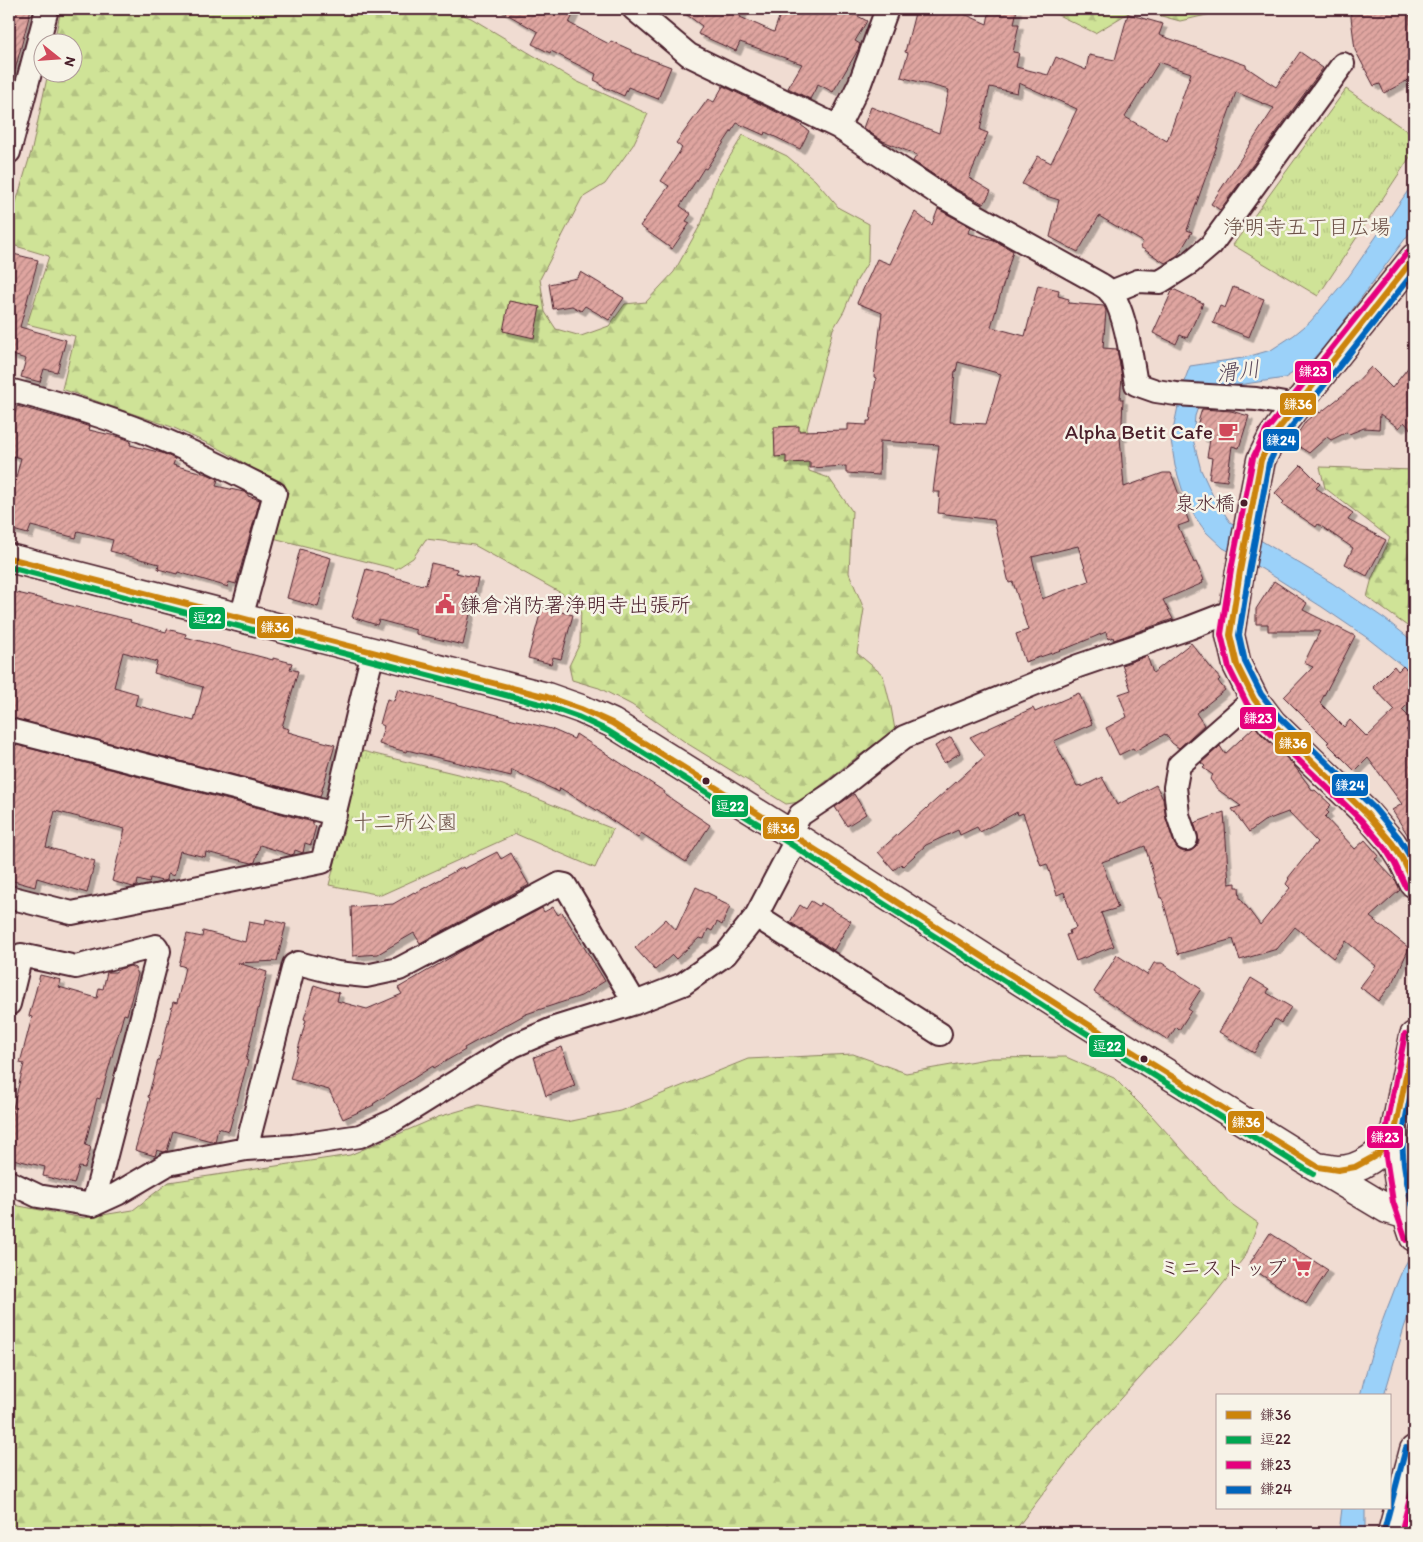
<svg xmlns="http://www.w3.org/2000/svg" width="1423" height="1542" font-family="Itim,'Klee One',sans-serif">
  <style>
    .forest { fill: url(#forest-firs); stroke: #8c8161 }
    .park { fill: url(#park-tufts); stroke: #8c8161 }
    .water { fill: #9bd1f9; stroke: #7b8aa7 }
    .building { fill: url(#building-hatch); stroke: #4a1f2b; fill-rule: evenodd; filter: url(#shadow) }
    .lines { fill: none; stroke-linecap: round; stroke-linejoin: round }
    .street-casing { stroke: #4a1f2b; stroke-width: 26 }
    .secondary-casing { stroke: #4a1f2b; stroke-width: 31 }
    .street { stroke: #f7f3e8; stroke-width: 22 }
    .secondary { stroke: #f7f3e8; stroke-width: 28 }
    .bus-1-casing { stroke: #f7f3e8; stroke-width: 10 }
    .bus-2-casing { stroke: #f7f3e8; stroke-width: 10 }
    .bus-3-casing { stroke: #f7f3e8; stroke-width: 10 }
    .bus-4-casing { stroke: #f7f3e8; stroke-width: 10 }
    .bus-1 { stroke: #cc840b; stroke-width: 6 }
    .bus-2 { stroke: #00a651; stroke-width: 6 }
    .bus-3 { stroke: #e5007d; stroke-width: 6 }
    .bus-4 { stroke: #0065bd; stroke-width: 6 }
    .bus-dot { fill: #4a1f2b; stroke: #f7f3e8; stroke-width: 2 }
    .labels { text-anchor: middle; dominant-baseline: central; stroke-width: 5; stroke-linejoin: round; paint-order: stroke }
    .bus-label { font-size: 20px; fill: #4a1f2b; stroke: #f7f3e8; text-anchor: end }
    .park-label { font-size: 21px; fill: #6b5046; stroke: #f7f3e8 }
    .poi-label { font-size: 21px; fill: #4a1f2b; stroke: #f7f3e8; text-anchor: end }
    .water-label { font-size: 22px; font-style: italic; fill: #5e4c5e; stroke: #f7f3e8 }
    .line-badge { stroke: #f7f3e8; stroke-width: 2 }
    .badge-label { font-size: 14px; text-anchor: middle; font-weight: bold; fill: #fff }
  </style>
  <defs>
    <pattern id="forest-firs" width="22" height="20" patternUnits="userSpaceOnUse" patternTransform="scale(1.25)"><rect width="22" height="20" fill="#cfe397"/><path d="M5 1l3.5 6h-7zM16 11l3.5 6h-7z" fill="#b3c282"/></pattern>
    <pattern id="park-tufts" width="24" height="20" patternUnits="userSpaceOnUse" patternTransform="scale(1.25)"><rect width="24" height="20" fill="#cfe397"/><path d="M3 7l-1-3M5 7V3M7 7l1-3M15 17l-1-3M17 17v-4M19 17l1-3" fill="none" stroke="#b3c282"/></pattern>
    <pattern id="building-hatch" width="6" height="6" patternUnits="userSpaceOnUse" patternTransform="scale(1.25)"><rect width="6" height="6" fill="#dfa5a0"/><path d="M-1 1l2-2M0 6l6-6M5 7l2-2" fill="none" stroke="#b78683"/></pattern>
    <filter id="shadow"><feDropShadow dx="4.5" dy="4.5" stdDeviation="0" flood-color="#0004"/></filter>
  </defs>
  <rect width="100%" height="100%" fill="#f0dcd2"/>
  <filter id="ink" filterUnits="userSpaceOnUse"><feTurbulence type="fractalNoise" baseFrequency=".02" numOctaves="2"/><feDisplacementMap in="SourceGraphic" scale="10" xChannelSelector="R" yChannelSelector="G"/><feConvolveMatrix kernelMatrix="1 2 1 2 8 2 1 2 1" color-interpolation-filters="sRGB"/></filter>
  <g filter="url(#ink)">
    <!-- forest -->
    <path class="forest" d="M61,9H427L433,11L449,9L471,18L576,81L648,114L633,145L605,184L582,198L540,279L545,312L556,329L581,336L609,326L625,304L646,302L674,272L702,222L715,181L743,135L787,156L815,180L839,208L869,224L868,262L856,282L844,311L833,329L807,428L809,471L829,478L852,511L849,573L864,609L857,653L883,675L891,707L895,730L853,760L800,802L786,804L688,744L632,705L599,688L572,680L569,666L580,643L581,604L474,545L426,539L413,558L396,569L273,538L289,490L222,450L172,427L113,407L62,389L75,336L27,324L49,256L9,244V226L32,149L48,73L72,72V42H54Z
      M1051,9H1223L1224,11L1180,21L1135,9L1095,33L1052,12Z
      M1320,467L1414,470V631L1367,597L1372,578L1390,538L1325,488Z
      M853,1054L906,1073L991,1058L1066,1057L1114,1078L1152,1116L1230,1203L1258,1223L1246,1255L1210,1300L1085,1439L1013,1533H9V1202L19,1206L84,1218L133,1210L169,1182L350,1155L438,1117L479,1105L567,1122L620,1111L748,1059Z"/>
    <!-- park -->
    <path class="park" d="M1346,89L1414,136V151L1318,296L1233,245Z
      M358,750L503,785L613,829L595,868L516,834L381,895L329,885L347,817Z"/>
    <!-- water -->
    <path class="water" d="M1414,182V227L1326,345L1311,361L1285,378L1225,387H1205L1195,416L1193,439L1201,470L1213,496L1230,522L1332,583L1385,619L1414,642V675L1366,637L1322,607L1262,569L1223,548L1206,532L1195,517L1183,492L1175,466L1171,440L1182,387L1190,366L1243,358L1271,350L1294,335L1310,322L1349,276Z
      M1414,1251V1300L1404,1328L1384,1396H1360C1368,1362 1379,1328 1392,1296C1398,1280 1404,1264 1414,1251Z
      M1342,1508H1365V1533H1339Z"/>
    <!-- building -->
    <path class="building" d="M9,9H31L15,70H9Z
      M498,9H576L569,23L609,44L611,41L631,50V52L671,67L658,99L628,87L624,96L600,85V83L594,80L596,74L551,51L550,53L532,44L538,32Z
      M679,9H744L740,17L774,32L782,9H845L867,21L855,41L860,44L858,50L833,92L818,84L810,99L788,88L802,64L740,42L736,51L698,34L702,26Z
      M916,9H953L987,24L990,9H1017L1014,24H1019L1013,52L1019,53L1016,67L1048,75L1056,57L1086,70L1089,55L1115,60L1128,14L1163,24L1159,35L1246,65V67L1276,87L1300,52L1323,68L1220,210L1211,204L1274,108L1236,92L1187,230L1192,232L1178,255L1165,263L1140,247L1143,242L1099,216L1078,252L1050,237L1059,200L1043,195L1022,184L1038,156L1051,163L1077,109L1019,83L1017,93L990,87L980,130L988,133L969,178L991,191L984,204L952,187L913,161L917,155L883,141L863,128L871,107L939,133L949,90L901,77L908,53L905,52ZM1159,62L1191,73L1167,141L1125,117Z
      M1350,9H1409L1412,36L1414,34V77L1384,93L1380,84L1374,86L1355,50Z
      M723,86L797,122L809,131L800,149L765,132L764,135L737,123L706,169L704,168L680,206L691,214L686,221L690,223L672,249L640,226L669,186L661,181L682,148L676,143L708,99L714,102Z
      M938,209L971,227L968,233L994,240L1013,251L991,327L1025,336L1038,285L1059,290L1058,296L1069,299L1068,303L1104,306L1106,311L1103,348L1117,349L1122,377L1120,399H1123L1122,421L1123,437H1120L1124,487L1163,473H1171L1189,522L1178,526L1194,563L1196,562L1204,580L1202,581L1203,583L1163,600L1173,619L1114,640L1113,637L1108,639L1106,632L1070,647L1025,662L1016,634L1028,630L1013,582L1009,583L994,520L938,513L940,492H933L939,445L880,441L879,475L846,473V466L810,468V462L786,463V456L775,457L774,427L799,426V431L848,430V424L867,425V421H870L876,378L874,377L882,313L857,303L877,259L890,264L915,212L932,225ZM958,362L1001,374L986,424L950,422L955,371H956ZM1078,546L1089,581L1042,599L1032,557Z
      M9,253L38,260L20,327L66,340L57,372L44,369L40,382L21,377L26,359L9,354Z
      M581,272L624,298L609,320L585,306L581,311L572,306L553,309L549,284L577,278Z
      M1233,287L1264,299L1249,337L1213,323L1220,306L1225,308Z
      M1173,289L1203,303L1187,338L1180,335L1176,344L1153,333Z
      M509,301L540,307L534,338L503,331Z
      M1414,360V433L1404,422L1399,428L1380,414L1379,429L1364,428L1349,434L1347,432L1331,440L1327,437L1309,453L1292,442L1306,421L1318,411L1320,413L1349,390L1371,367L1392,388Z
      M17,406L75,422L90,427L89,430L120,437L131,441L130,445L162,453L175,459L173,465L207,474L218,479L216,486L244,492L248,494V496L260,500L236,584L229,582L228,587L178,572L177,574L158,569L159,564L110,551L113,540L78,531L76,538L31,526L28,534L9,529V504L21,458L9,455V435Z
      M1202,409L1231,411L1249,416L1239,448L1232,446L1227,481L1209,479L1212,458L1207,457L1210,440L1201,437L1202,434L1195,432Z
      M1301,465L1320,484L1316,488L1353,513L1348,520L1386,540L1367,576L1345,564L1353,548L1318,524L1316,527L1282,504L1284,502L1275,493Z
      M300,549L331,558L318,607L287,598Z
      M431,563L457,569L456,573L478,578L463,645L416,634V630L379,620L377,625L352,617L366,569L422,585V584L426,585Z
      M1274,581L1307,603L1303,610L1355,636L1320,703L1344,727L1350,720L1367,737L1395,710L1373,687L1394,666L1398,671L1403,666L1414,677V698L1402,710L1414,722L1406,730L1414,738V845L1392,810L1402,804L1368,758L1355,771L1327,743L1329,742L1284,697L1313,667L1304,663L1320,631H1268V624H1256V609Z
      M9,591L131,620L130,622L166,632L167,629L186,634L185,637L273,660V658L292,663L290,669L298,671L282,727L289,729L288,732L335,745L320,797L9,717ZM123,652L157,662L154,673L203,687L194,721L135,705L138,694L114,687Z
      M542,607L573,615L561,659L553,657L551,664L528,658Z
      M1191,643L1220,679L1218,681L1225,690L1196,713L1204,725L1179,748L1172,743L1165,734L1135,751L1133,748L1119,755L1106,728L1127,717L1119,694L1131,690L1122,665L1147,656L1153,673Z
      M398,689L551,729L574,739L576,734L665,792L664,794L710,825L686,862L641,833L638,838L598,811L560,788L559,792L512,770L511,776L407,750L406,752L379,744L384,726L380,724L387,699L394,701Z
      M1079,693L1092,724L1054,741L1077,786L1082,785V787L1102,777L1117,805L1156,785L1163,799L1166,819L1174,843L1178,849L1184,852L1191,851L1196,847L1199,842L1198,835L1194,823L1224,812L1229,884L1236,883V887H1239L1240,898L1260,925L1290,888L1286,884L1289,879L1288,878L1317,842L1288,812L1264,821L1249,832L1232,809L1241,806L1217,789L1210,779L1213,775L1203,768L1205,766L1201,763L1220,746L1225,754L1255,726L1261,734L1292,763L1313,791L1315,790L1331,805L1326,810L1329,813L1325,817L1355,849L1365,840L1379,856L1375,859L1396,881L1400,890L1370,917L1409,948L1394,981L1378,1001L1360,987L1376,966L1346,941L1333,958L1295,927L1277,949L1240,960L1233,939L1178,954L1162,897L1160,898L1145,846L1102,862L1118,908L1101,913L1114,946L1076,961L1066,935L1070,934L1069,931L1076,928L1064,892L1057,895L1047,864L1041,866L1023,813L1018,815L1017,812L980,832L977,827L960,835L958,830L926,845L903,866L901,864L894,870L878,852L985,756L970,737L1033,708L1035,712Z
      M951,737L960,753L944,763L935,746Z
      M9,743L313,822V825L316,826L311,845L305,843L303,853L295,850L294,854L291,855L260,845L255,862L252,863L206,852L205,857L180,851L174,876L168,874L167,880L162,881L150,878L149,883L138,880L137,886L133,887L112,881L125,829L55,811L46,847L95,861L87,893L37,878L35,887L10,880L15,861L9,859Z
      M854,794L866,814L847,826L835,807Z
      M497,852L501,859L511,853L529,885L420,943L414,933L378,954L353,956L351,907L393,904L414,892L415,893L463,867L464,869Z
      M696,887L716,897L715,899L730,906L722,925L717,922L712,931L708,929L704,939L699,938L676,959L672,955L655,970L635,948L666,919L676,930Z
      M811,901L819,906L821,903L851,921L834,950L790,922L800,905L806,909Z
      M553,907L558,915L562,912L605,981L581,996L526,1014L464,1048L465,1050L434,1068L433,1066L373,1104L374,1105L343,1119L329,1090L290,1079L306,1020L304,1019L314,985L339,993L337,1001L367,1009L402,994L398,988L465,949L542,908L544,912Z
      M266,919L286,924L277,961L238,963L267,972L246,1060L248,1061L229,1131L218,1128L215,1142L173,1131L167,1151L164,1152L157,1150L155,1156L135,1150L150,1098L148,1097L158,1060H159L173,1002L177,1003L185,967L179,965L187,934L202,937L203,931L245,942L249,922L265,925Z
      M1117,955L1147,975L1154,963H1162L1201,989L1188,1009L1191,1011L1179,1030L1176,1027L1168,1040L1094,992Z
      M130,966L135,968L138,974L127,1015L124,1014L100,1099L97,1098L85,1145L91,1147L85,1168L79,1167L74,1184L43,1176L45,1167L9,1158V1124L24,1064L20,1063L32,1017L29,1016L40,975L61,980L59,987L97,998L99,988L103,989L107,972H115L120,969Z
      M1251,978L1269,989L1267,993L1291,1007L1281,1023L1275,1019L1254,1053L1219,1032Z
      M562,1047L575,1086L546,1096L534,1057Z
      M1270,1233L1328,1270L1306,1304L1248,1266Z"/>
    <g class="lines">
      <defs>
        <path id="street" d="M634,9L689,55L838,127L945,198L1100,284C1103,286 1107,288 1109,291C1125,305 1132,362 1136,384L1156,391L1176,394L1256,399L1296,406
          M838,127L860,83L887,9
          M9,152L47,9
          M1111,292L1138,281L1160,282L1190,263L1211,245L1343,64
          M9,390C56,402 102,415 147,433C191,450 233,472 275,493L241,618
          M9,730L335,814
          M790,834L800,815L833,793L904,737L1078,666L1189,628L1233,611
          M1186,839L1178,815L1175,787L1179,765L1254,699
          M9,897L72,913L322,862C341,793 355,722 373,653
          M756,916L940,1034
          M9,1004L21,955L76,967L156,946L159,951L93,1205
          M246,1149L294,965L298,963L337,973L366,976L399,969L560,884L565,885L635,1003
          M9,1182L38,1196L93,1205L117,1194L168,1164L246,1149L293,1146L360,1136L393,1121L513,1046L555,1028L635,1003L683,984L726,954L756,916L797,838"/>
        <path id="secondary" d="M1414,258L1296,406L1273,436L1261,460L1256,485L1240,571L1230,635L1237,665L1254,699L1272,723L1367,814L1392,843L1403,860L1414,883
          M9,558L547,697L581,709L612,723L797,838L1086,1023L1312,1164L1387,1209L1407,1215
          M1414,1036L1394,1136L1395,1156L1402,1201L1414,1237
          M1318,1167C1325,1168 1331,1170 1338,1170C1361,1170 1381,1154 1394,1136
          M1392,1533L1414,1450"/>
      </defs>
      <!-- street casing -->
      <use href="#street" class="street-casing"/>
      <!-- secondary casing -->
      <use href="#secondary" class="secondary-casing"/>
      <!-- street -->
      <use href="#street" class="street"/>
      <!-- secondary -->
      <use href="#secondary" class="secondary"/>
      <defs>
        <path id="bus-1" d="M1414,258L1273,436L1261,460L1240,571L1230,635L1237,665L1254,699L1272,723L1367,814L1392,843L1403,860L1414,883
          M9,558L547,697L581,709L612,723L797,838L1086,1023L1318,1167L1338,1170L1355,1167L1377,1155L1394,1136L1414,1036"/>
        <path id="bus-2" d="M9,567L544,705L578,717L608,731L792,845L1081,1030L1313,1174"/>
        <path id="bus-3" d="M1406,887L1395,864L1385,848L1361,820L1265,728L1247,704L1229,668L1221,634L1231,570L1253,458L1266,431L1407,253
          M1405,1034L1385,1136L1386,1157L1393,1202L1406,1240
          M1401,1533L1414,1483"/>
        <path id="bus-4" d="M1414,272L1280,441L1269,463L1249,572L1239,635L1245,662L1261,694L1279,717L1374,808L1399,838L1414,863
          M1414,1079C1411,1098 1404,1119 1403,1137C1401,1157 1408,1191 1414,1210
          M1384,1531L1406,1448"/>
      </defs>
      <!-- bus-1 casing -->
      <use href="#bus-1" class="bus-1-casing"/>
      <!-- bus-2 casing -->
      <use href="#bus-2" class="bus-2-casing"/>
      <!-- bus-3 casing -->
      <use href="#bus-3" class="bus-3-casing"/>
      <!-- bus-4 casing -->
      <use href="#bus-4" class="bus-4-casing"/>
      <!-- bus-1 -->
      <use href="#bus-1" class="bus-1"/>
      <!-- bus-2 -->
      <use href="#bus-2" class="bus-2"/>
      <!-- bus-3 -->
      <use href="#bus-3" class="bus-3"/>
      <!-- bus-4 -->
      <use href="#bus-4" class="bus-4"/>
    </g>
  </g>
  <!-- icons -->
  <defs>
    <symbol id="cafe-bare" viewBox="-9 -9 18 18"><path d="M-5.5-4.5H6V0H3Q3 3.5 0 3.5H-2.5Q-5.5 3.5-5.5 0ZM3-3.2v2h1.7v-2ZM-6 4.5H4V6H-6Z" fill="#d1495b" stroke="#f7f3e8" stroke-width="2.5" paint-order="stroke"/></symbol>
    <symbol id="civic-bare" viewBox="-9 -9 18 18"><path d="M-.6-6.5H3V-4.5H.6V-3L4-1V1h2V6H-6V1h2V-1L-.6-3ZM-1.2 2.5V6h2.4V2.5Z" fill="#d1495b" stroke="#f7f3e8" stroke-width="2.5" paint-order="stroke"/></symbol>
    <symbol id="supermarket-bare" viewBox="-9 -9 18 18"><path d="M-6-5.5h2.5l.6 2H6L4.5 2H-2.5L-4.4-4H-6ZM-1.5 3.2a1.3 1.3 0 1 0 .1 0ZM3 3.2a1.3 1.3 0 1 0 .1 0Z" fill="#d1495b" stroke="#f7f3e8" stroke-width="2.5" paint-order="stroke"/></symbol>
  </defs>
  <g fill-rule="evenodd">
    <use href="#cafe-bare" x="1214" y="417" width="28" height="28"/>
    <use href="#civic-bare" x="431" y="590" width="28" height="28"/>
    <use href="#supermarket-bare" x="1288" y="1253" width="28" height="28"/>
  </g>
  <!-- markers -->
  <g class="bus-dot">
    <circle cx="1244" cy="503" r="4.5"/>
    <circle cx="706" cy="781" r="4.5"/>
    <circle cx="1144" cy="1059" r="4.5"/>
  </g>
  <g class="labels">
    <!-- bus labels -->
    <g class="bus-label">
      <text x="1235" y="503">泉水橋</text>
    </g>
    <!-- park labels -->
    <g class="park-label">
      <text x="1307" y="226">浄明寺五丁目広場</text>
      <text x="405" y="821">十二所公園</text>
    </g>
    <!-- poi labels -->
    <g class="poi-label">
      <text x="1213" y="431">Alpha Betit Cafe</text>
      <text x="460" y="604" text-anchor="start">鎌倉消防署浄明寺出張所</text>
      <text x="1287" y="1267">ミニストップ</text>
    </g>
    <!-- water labels -->
    <g class="water-label">
      <text transform="translate(1238 371) rotate(-7)">滑川</text>
    </g>
  </g>
  <g class="line-badge">
    <rect x="1294" y="360" width="38" height="24" rx="5" fill="#e5007d"/>
    <rect x="1279" y="392" width="38" height="24" rx="5" fill="#cc840b"/>
    <rect x="1262" y="428" width="38" height="24" rx="5" fill="#0065bd"/>
    <rect x="188" y="606" width="38" height="24" rx="5" fill="#00a651"/>
    <rect x="256" y="615" width="38" height="24" rx="5" fill="#cc840b"/>
    <rect x="1239" y="706" width="38" height="24" rx="5" fill="#e5007d"/>
    <rect x="1274" y="731" width="38" height="24" rx="5" fill="#cc840b"/>
    <rect x="1331" y="773" width="38" height="24" rx="5" fill="#0065bd"/>
    <rect x="711" y="794" width="38" height="24" rx="5" fill="#00a651"/>
    <rect x="762" y="816" width="38" height="24" rx="5" fill="#cc840b"/>
    <rect x="1088" y="1034" width="38" height="24" rx="5" fill="#00a651"/>
    <rect x="1227" y="1110" width="38" height="24" rx="5" fill="#cc840b"/>
    <rect x="1366" y="1125" width="38" height="24" rx="5" fill="#e5007d"/>
  </g>
  <g class="badge-label">
    <text x="1313" y="376">鎌23</text>
    <text x="1298" y="409">鎌36</text>
    <text x="1281" y="445">鎌24</text>
    <text x="207" y="623">逗22</text>
    <text x="275" y="632">鎌36</text>
    <text x="1258" y="723">鎌23</text>
    <text x="1293" y="748">鎌36</text>
    <text x="1350" y="790">鎌24</text>
    <text x="730" y="811">逗22</text>
    <text x="781" y="833">鎌36</text>
    <text x="1107" y="1051">逗22</text>
    <text x="1246" y="1127">鎌36</text>
    <text x="1385" y="1142">鎌23</text>
  </g>
  <!-- margin -->
  <rect width="1423" height="1542" fill="none" stroke="#f7f3e8" stroke-width="30"/>
  <rect x="15" y="15" width="1393" height="1512" fill="none" stroke="#4a1f2b" stroke-width="2" filter="url(#ink)"/>
  <!-- legend -->
  <rect x="1216" y="1394" width="175" height="115" fill="#f7f3e8" stroke="#b29e9c"/>
  <rect x="1226" y="1411" width="25" height="8" fill="#cc840b" stroke="#b29e9c"/>
  <text x="1260" y="1420" font-size="15" fill="#4a1f2b">鎌36</text>
  <rect x="1226" y="1436" width="25" height="8" fill="#00a651" stroke="#b29e9c"/>
  <text x="1260" y="1444" font-size="15" fill="#4a1f2b">逗22</text>
  <rect x="1226" y="1461" width="25" height="8" fill="#e5007d" stroke="#b29e9c"/>
  <text x="1260" y="1470" font-size="15" fill="#4a1f2b">鎌23</text>
  <rect x="1226" y="1486" width="25" height="8" fill="#0065bd" stroke="#b29e9c"/>
  <text x="1260" y="1494" font-size="15" fill="#4a1f2b">鎌24</text>
  <!-- north arrow -->
  <g transform="translate(58 58) rotate(107)"><circle r="24" fill="#f7f3e8" stroke="#b29e9c"/>
  <path d="M0-4L9 19L0 12L-9 19Z" fill="#d1495b"/>
  <text y="-8" font-size="14" font-weight="bold" text-anchor="middle" fill="#4a1f2b">N</text>
  </g>
</svg>
